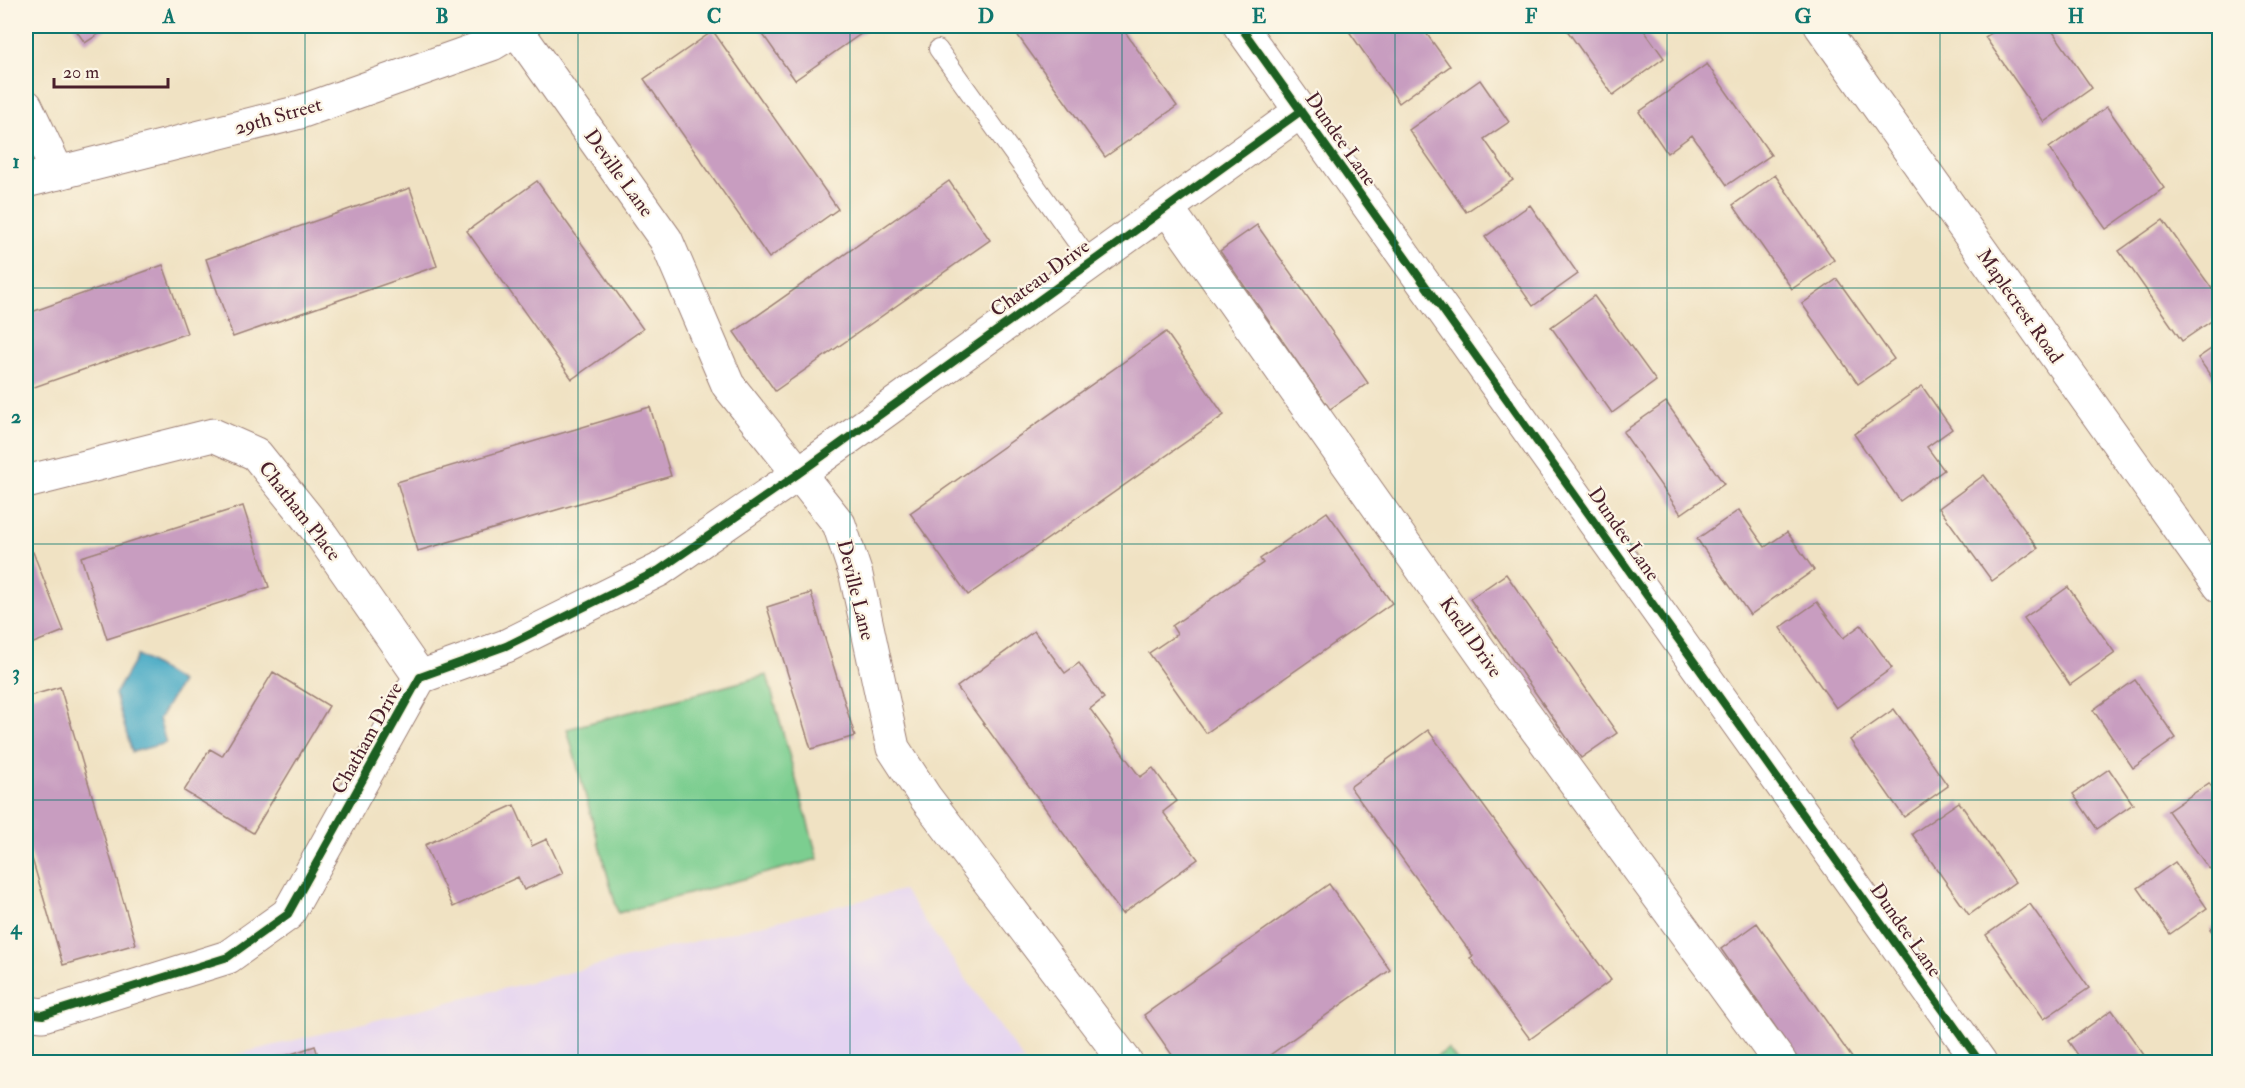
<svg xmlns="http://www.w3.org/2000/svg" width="2245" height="1088" font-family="'IM FELL Double Pica',serif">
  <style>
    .built { fill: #e4d3f1 }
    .green { fill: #7cce90; stroke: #63765e; stroke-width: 1.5 }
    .water { fill: #45a9c5; stroke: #486478; stroke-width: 1.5 }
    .building { fill: #c89dc0 }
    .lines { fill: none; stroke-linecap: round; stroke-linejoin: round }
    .lane-casing { stroke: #9d8077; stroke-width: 20 }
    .street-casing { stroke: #9d8077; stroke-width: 35 }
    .secondary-casing { stroke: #9d8077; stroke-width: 35 }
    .lane { stroke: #fff; stroke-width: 18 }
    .street { stroke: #fff; stroke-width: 33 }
    .secondary { stroke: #fff; stroke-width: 33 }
    .cycleway-casing { stroke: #fcf5e5; stroke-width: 11 }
    .cycleway { stroke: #1b5e20; stroke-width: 8 }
    .grid { fill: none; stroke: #0f766e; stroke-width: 1.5; stroke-opacity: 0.55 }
    .labels { text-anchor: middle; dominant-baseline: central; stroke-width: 4.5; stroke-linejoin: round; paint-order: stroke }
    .street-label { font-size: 20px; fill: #4a1f2b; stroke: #fcf5e5 }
    .neatline { fill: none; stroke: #0f766e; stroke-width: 2 }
    .grid-label { font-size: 20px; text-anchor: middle; font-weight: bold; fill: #0f766e }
  </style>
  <rect width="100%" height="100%" fill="#fcf5e5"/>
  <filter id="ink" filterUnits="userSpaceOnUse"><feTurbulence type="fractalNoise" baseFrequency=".0167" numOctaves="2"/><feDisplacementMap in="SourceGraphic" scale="12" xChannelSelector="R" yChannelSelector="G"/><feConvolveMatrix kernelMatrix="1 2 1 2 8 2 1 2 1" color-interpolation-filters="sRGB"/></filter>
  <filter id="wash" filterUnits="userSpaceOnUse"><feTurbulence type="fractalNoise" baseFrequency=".008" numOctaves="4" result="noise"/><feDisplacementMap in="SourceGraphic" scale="24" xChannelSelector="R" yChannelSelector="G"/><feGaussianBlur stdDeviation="1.35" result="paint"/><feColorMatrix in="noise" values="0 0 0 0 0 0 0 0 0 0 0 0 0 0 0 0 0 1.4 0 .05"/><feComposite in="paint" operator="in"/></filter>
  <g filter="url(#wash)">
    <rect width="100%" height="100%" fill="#f0e2c3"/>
    <!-- built -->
    <path class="built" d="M903,890L1025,1062H206Z"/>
    <!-- green -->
    <path class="green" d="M767,675L818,859L618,913L567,729Z
      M1448,1049L1458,1062H1429Z"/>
    <!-- water -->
    <path class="water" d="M138,655L181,682L159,719L166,743L132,752L115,694Z"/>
    <g id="blocks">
      <!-- building -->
      <path class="building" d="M73,26H111L85,43Z
        M757,26H872L795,80Z
        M1011,26H1121L1177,106L1105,157Z
        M1348,26H1421L1450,66L1399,103L1346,27Z
        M1564,26H1641L1664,58L1613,95Z
        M2002,26H2049L2092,88L2044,122L1985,37Z
        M713,31L838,209L769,258L644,79Z
        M1707,64L1771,155L1727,185L1692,135L1667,153L1639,112Z
        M1480,80L1509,122L1484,139L1513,180L1466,212L1409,130Z
        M2107,107L2164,188L2106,229L2049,148Z
        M1775,175L1834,260L1792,289L1733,205Z
        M537,181L643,329L572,379L467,231Z
        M949,181L990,240L775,391L734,332Z
        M410,188L437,266L233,337L206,259Z
        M1530,205L1578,274L1533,306L1485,237Z
        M2163,220L2220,300V315L2182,341L2119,251Z
        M1257,225L1368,383L1330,409L1220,251Z
        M163,265L187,333L26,390V314Z
        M1837,279L1894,359L1858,384L1802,304Z
        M1594,296L1656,381L1612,413L1551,327Z
        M1166,332L1224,415L968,595L910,513Z
        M2220,343V389L2198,358Z
        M1922,386L1952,429L1927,447L1944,470L1900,501L1854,434Z
        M1666,402L1724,484L1681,514L1623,432Z
        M650,407L671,476L418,551L397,482Z
        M1984,475L2038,548L1992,581L1939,508Z
        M243,506L269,587L107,639L81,557Z
        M1739,510L1765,547L1787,532L1814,570L1750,615L1697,539Z
        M1327,512L1392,603L1206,733L1149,653L1177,634L1172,626L1263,563L1260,559Z
        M33,552L64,631L26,646V556Z
        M1506,574L1617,733L1581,758L1470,599Z
        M2068,587L2115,653L2070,685L2024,618Z
        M811,593L855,736L811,749L767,607Z
        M1817,602L1843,638L1861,625L1892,668L1836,708L1780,628Z
        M1034,631L1065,673L1079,663L1104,698L1090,709L1140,777L1153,768L1177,801L1163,812L1198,859L1122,914L957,687Z
        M273,672L329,706L253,833L184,791L210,749L222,756Z
        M2135,680L2176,738L2133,768L2093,710Z
        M60,687L136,944L63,965L26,838V697Z
        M1894,709L1948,786L1904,817L1850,740Z
        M1428,730L1611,980L1530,1039L1470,958L1473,956L1350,787Z
        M2109,769L2133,804L2097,829L2073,794Z
        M2209,783L2220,798V862L2209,869L2168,811Z
        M1959,802L2015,882L1969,915L1912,834Z
        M514,805L532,846L547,839L563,873L524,890L518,877L453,907L425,845Z
        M2175,862L2207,908L2170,934L2138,888Z
        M1329,884L1390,970L1260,1062H1177L1144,1015Z
        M2030,904L2089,988L2044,1019L1986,935Z
        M2220,922V942L2210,929Z
        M1757,923L1855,1062H1800L1721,949Z
        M2112,1010L2149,1062H2083L2068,1041Z
        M315,1046L320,1062H268Z"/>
    </g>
  </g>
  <g filter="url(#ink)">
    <use href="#blocks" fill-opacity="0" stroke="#9d8077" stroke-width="1.5"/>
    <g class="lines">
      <defs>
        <path id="lane" d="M938,49L1090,261"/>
        <path id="street" d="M1240,26L1980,1062
          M1821,26L2220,586
          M516,29L666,240L728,385L839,524L856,575L893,748L925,797L1126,1062
          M26,106L58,173
          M1167,208L1507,689L1780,1062
          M26,482L213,435L256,454L322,536L420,677
          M26,1013L43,1015L228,957L288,914L420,677L506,646L659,570L798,474L1301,111"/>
        <path id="secondary" d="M26,181L300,112L492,44L522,26"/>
      </defs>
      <!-- lane casing -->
      <use href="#lane" class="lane-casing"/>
      <!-- street casing -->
      <use href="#street" class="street-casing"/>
      <!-- secondary casing -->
      <use href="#secondary" class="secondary-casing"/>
      <!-- lane -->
      <use href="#lane" class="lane"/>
      <!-- street -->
      <use href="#street" class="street"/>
      <!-- secondary -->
      <use href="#secondary" class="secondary"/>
      <defs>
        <path id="cycleway" d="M1240,26L1980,1062
          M26,1013L43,1015L228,957L288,914L420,677L506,646L659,570L798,474L1301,111"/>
      </defs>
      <!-- cycleway casing -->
      <use href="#cycleway" class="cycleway-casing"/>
      <!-- cycleway -->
      <use href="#cycleway" class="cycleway"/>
    </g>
  </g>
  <!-- grid -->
  <path class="grid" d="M305,26V1062M578,26V1062M850,26V1062M1122,26V1062M1395,26V1062M1667,26V1062M1940,26V1062M26,288H2220M26,544H2220M26,800H2220"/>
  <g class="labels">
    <!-- street labels -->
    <g class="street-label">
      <text transform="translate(278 116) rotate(-16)">29th Street</text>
      <text transform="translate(1341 139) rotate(55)">Dundee Lane</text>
      <text transform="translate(619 173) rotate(54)">Deville Lane</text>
      <text transform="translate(1040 278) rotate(-36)">Chateau Drive</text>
      <text transform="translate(2020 306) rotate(55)">Maplecrest Road</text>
      <text transform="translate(300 511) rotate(52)">Chatham Place</text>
      <text transform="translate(1624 534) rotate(55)">Dundee Lane</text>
      <text transform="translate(856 590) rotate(76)">Deville Lane</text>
      <text transform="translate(1471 637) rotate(55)">Knell Drive</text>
      <text transform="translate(367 738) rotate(-61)">Chatham Drive</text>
      <text transform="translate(1906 930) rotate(55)">Dundee Lane</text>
    </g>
  </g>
  <!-- margin -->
  <rect width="2245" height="1088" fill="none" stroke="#fcf5e5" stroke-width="66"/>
  <!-- scale -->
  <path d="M54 78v9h114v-9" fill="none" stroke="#4a1f2b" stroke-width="3"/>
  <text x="63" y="78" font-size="18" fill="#4a1f2b" stroke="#fcf5e5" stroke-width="4.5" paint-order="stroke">20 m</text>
  <rect x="33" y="33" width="2179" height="1022" class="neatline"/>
  <g class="grid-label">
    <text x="169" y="23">A</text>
    <text x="442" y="23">B</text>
    <text x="714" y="23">C</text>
    <text x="986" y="23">D</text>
    <text x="1259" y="23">E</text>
    <text x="1531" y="23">F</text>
    <text x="1803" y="23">G</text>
    <text x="2076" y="23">H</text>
    <text x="16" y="168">1</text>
    <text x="16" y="423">2</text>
    <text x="16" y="679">3</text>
    <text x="16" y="934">4</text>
  </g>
</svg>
